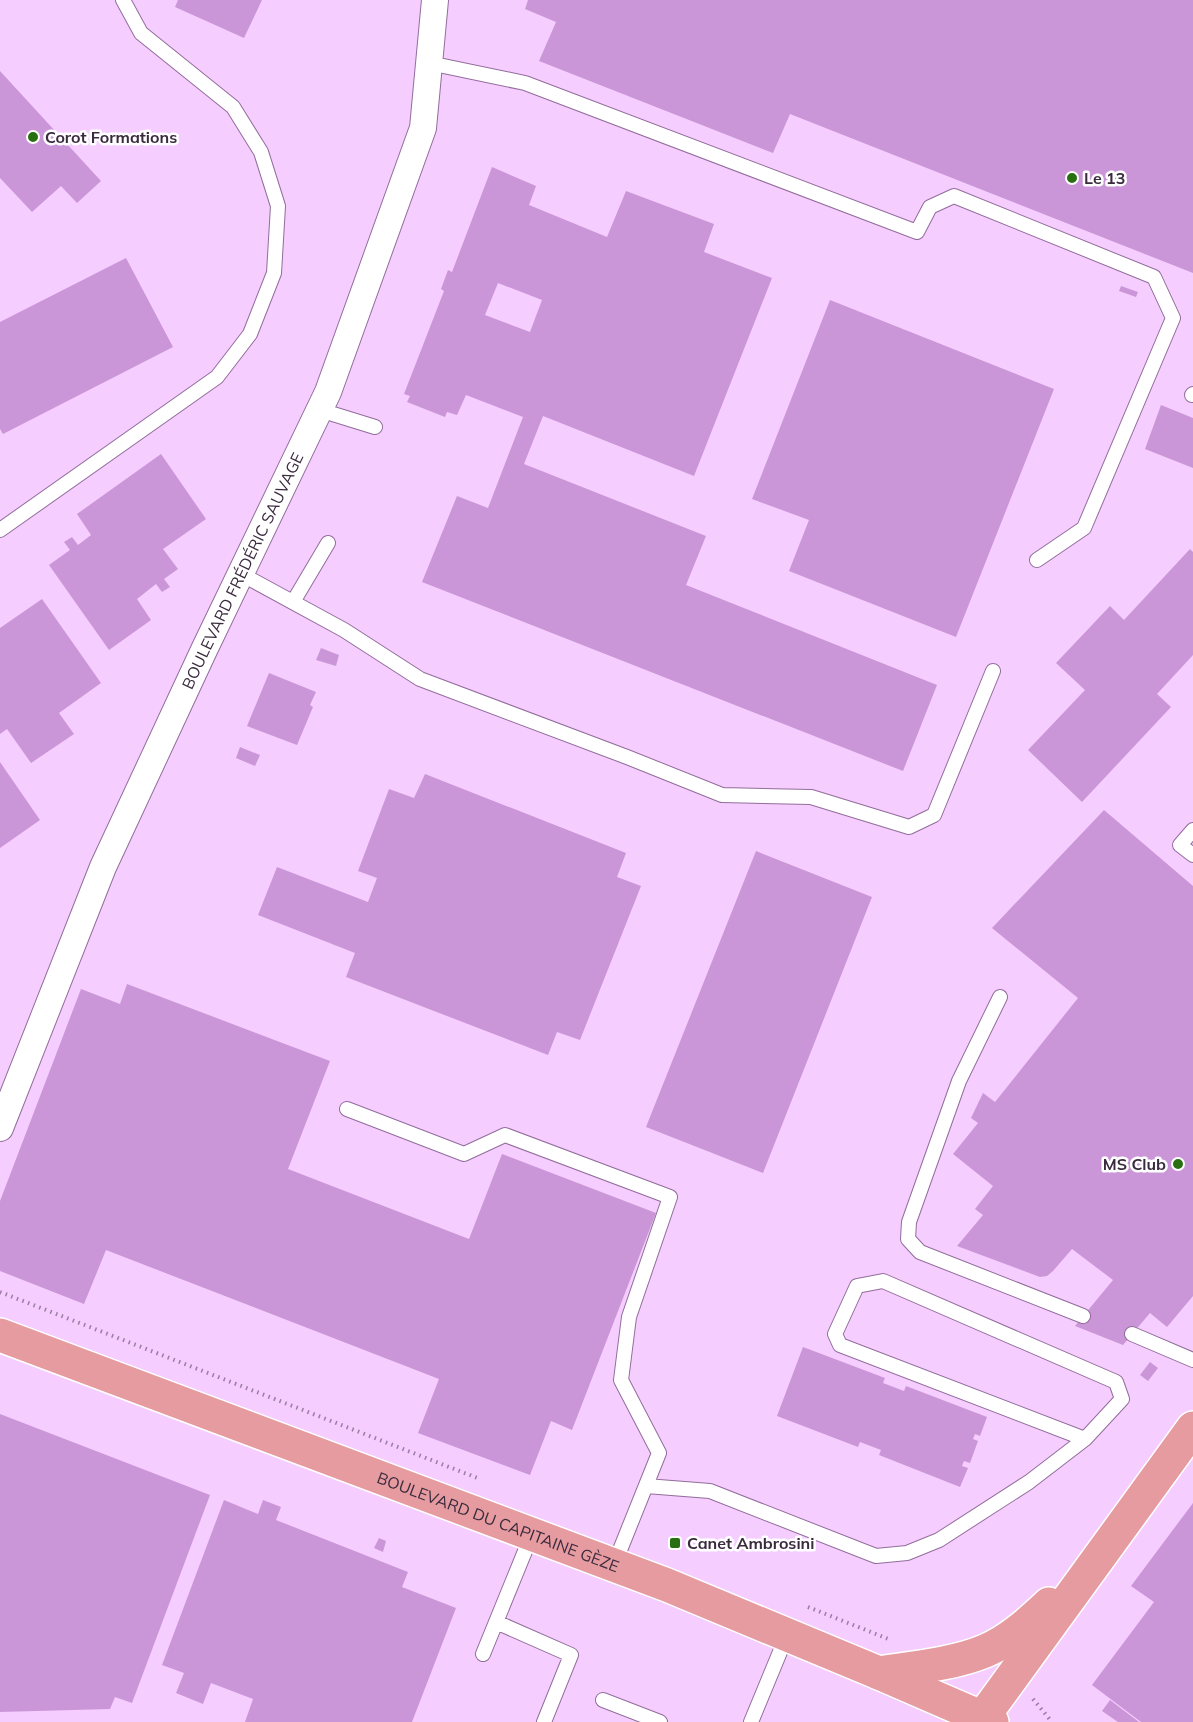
<svg xmlns="http://www.w3.org/2000/svg" width="1193" height="1722" font-family="Mulish,sans-serif">
  <style>
    .building { fill: #cb96d8; fill-rule: evenodd }
    .lines { fill: none; stroke-linecap: round; stroke-linejoin: round }
    .lane-casing { stroke: #926d9b; stroke-width: 16 }
    .street-casing { stroke: #926d9b; stroke-width: 28 }
    .primary-casing { stroke: #fff; stroke-width: 36 }
    .path { stroke: #9a7ea1; stroke-width: 4; stroke-dasharray: 1.5 4.5; stroke-linecap: butt }
    .lane { stroke: #fff; stroke-width: 14 }
    .street { stroke: #fff; stroke-width: 26 }
    .primary { stroke: #e59b9f; stroke-width: 33 }
    .poi-dot { fill: #276f10; stroke: #fefefe; stroke-width: 2 }
    .labels { text-anchor: middle; dominant-baseline: central; stroke-width: 5; stroke-linejoin: round; paint-order: stroke }
    .poi-label { font-size: 16px; font-weight: bold; fill: #3a2a3e; stroke: #fefefe; text-anchor: start }
    .street-label { font-size: 16px; fill: #3a2a3e; stroke: #fefefe }
  </style>
  <rect width="100%" height="100%" fill="#f5cdff"/>
  <!-- building -->
  <path class="building" d="M178,0H262L244,38L175,7Z
    M528,0H1193V273L790,114L773,153L539,61L556,22L525,9Z
    M0,71L101,181L77,203L61,186L32,212L0,178Z
    M492,167L536,186L529,205L607,237L626,191L714,224L704,252L772,278L694,476L543,416L524,464L706,536L686,585L937,685L903,771L422,582L457,496L488,508L523,417L466,395L457,415L447,412L445,417L407,402L410,396L404,394L444,291L441,289L448,270L452,272ZM498,283L542,300L530,332L485,315Z
    M126,258L173,347L3,434L0,429V322Z
    M1121,286L1138,292L1136,297L1119,291Z
    M830,300L1054,389L956,637L789,571L809,520L752,499Z
    M1161,405L1193,418V468L1145,449Z
    M161,454L206,519L163,549L178,569L164,579L170,587L162,592L156,584L137,599L151,620L109,650L49,565L70,550L64,542L72,537L78,545L91,535L77,514Z
    M1190,549L1193,552V655L1157,694L1171,707L1082,802L1028,750L1085,690L1056,663L1110,606L1124,620Z
    M42,599L101,683L59,713L74,734L31,763L7,729L0,734V628Z
    M321,648L339,655L336,666L316,660Z
    M269,673L316,692L310,705L313,707L297,745L247,726Z
    M240,747L260,755L255,766L236,758Z
    M0,762L40,820L0,848Z
    M425,774L626,853L617,877L641,886L580,1040L557,1032L548,1055L346,977L355,953L258,915L277,867L368,902L377,878L358,871L389,789L414,798Z
    M1104,810L1193,886V1296L1167,1327L1150,1313L1123,1345L1075,1326L1113,1280L1072,1249L1053,1271L1047,1276L1040,1277L957,1246L983,1215L975,1209L993,1186L953,1154L978,1123L971,1118L983,1093L995,1102L1078,998L992,928Z
    M756,851L872,897L763,1173L646,1127Z
    M127,984L330,1061L288,1169L469,1239L502,1154L656,1213L572,1430L551,1421L530,1475L418,1433L439,1379L106,1250L84,1304L0,1271V1201L81,989L120,1004Z
    M803,1347L885,1378L883,1383L904,1391L906,1386L987,1417L980,1436L975,1434L973,1439L978,1441L970,1463L964,1461L962,1466L968,1468L960,1487L879,1455L881,1450L860,1442L858,1447L777,1416Z
    M1150,1362L1158,1368L1148,1381L1140,1375Z
    M0,1414L210,1495L132,1703L115,1697L110,1709L0,1712Z
    M224,1500L258,1514L263,1500L281,1507L276,1520L408,1572L402,1587L456,1608L412,1722H245L253,1699L211,1683L203,1704L176,1693L184,1673L162,1665Z
    M1193,1503V1722H1141L1092,1685L1154,1602L1131,1586Z
    M379,1538L386,1541L383,1552L374,1548Z
    M1110,1700L1139,1722H1118L1102,1711Z"/>
  <g class="lines">
    <defs>
      <path id="lane" d="M429,63L525,83L917,232L930,207L954,196L1154,277L1173,318L1084,528L1037,560
        M1192,395L1193,394
        M320,410L375,427
        M0,530L217,377L250,334L274,273L278,206L261,152L233,107L141,33L123,0
        M241,574L344,630L420,679L627,757L722,795L811,797L909,827L934,815L993,671
        M293,602L328,543
        M1193,830L1180,845L1193,855
        M1000,997L959,1081L909,1222L908,1239L920,1252L1083,1316
        M347,1109L464,1154L505,1135L670,1197L629,1317L621,1380L659,1453L614,1565
        M1132,1334L1193,1360
        M646,1486L710,1491L876,1556L907,1553L939,1540L1029,1482L1085,1439L1122,1399L1116,1382L883,1281L857,1286L835,1334L840,1345L1085,1439
        M496,1622L571,1655L544,1722
        M483,1654L532,1534
        M603,1700L660,1722
        M751,1722L787,1635"/>
      <g id="street">
        <path id="s1" d="M0,1128L103,867L204,650L328,392L423,128L435,0"/>
      </g>
      <g id="primary">
        <path id="s2" d="M0,1335L667,1585L879,1673L992,1722"/>
        <path d="M879,1673C912,1668 954,1664 985,1651C1009,1641 1030,1622 1049,1604"/>
        <path d="M983,1717L1193,1428"/>
      </g>
    </defs>
    <!-- lane casing -->
    <use href="#lane" class="lane-casing"/>
    <!-- street casing -->
    <use href="#street" class="street-casing"/>
    <!-- primary casing -->
    <use href="#primary" class="primary-casing"/>
    <!-- path -->
    <path class="path" d="M0,1292L480,1479
      M808,1607L891,1640
      M1033,1699L1052,1722"/>
    <!-- lane -->
    <use href="#lane" class="lane"/>
    <!-- street -->
    <use href="#street" class="street"/>
    <!-- primary -->
    <use href="#primary" class="primary"/>
  </g>
  <!-- markers -->
  <g class="poi-dot">
    <circle cx="33" cy="137" r="6"/>
    <circle cx="1072" cy="178" r="6"/>
    <circle cx="1178" cy="1164" r="6"/>
    <rect x="669" y="1537" width="12" height="12" rx="3"/>
  </g>
  <g class="labels">
    <!-- poi labels -->
    <g class="poi-label">
      <text x="45" y="137">Corot Formations</text>
      <text x="1084" y="178">Le 13</text>
      <text x="1166" y="1164" text-anchor="end">MS Club</text>
      <text x="687" y="1543">Canet Ambrosini</text>
    </g>
    <!-- street labels -->
    <g class="street-label">
      <text stroke="none"><textPath href="#s1" startOffset="608">BOULEVARD FRÉDÉRIC SAUVAGE</textPath></text>
      <text stroke="none"><textPath href="#s2" startOffset="532">BOULEVARD DU CAPITAINE GÈZE</textPath></text>
    </g>
  </g>
</svg>
